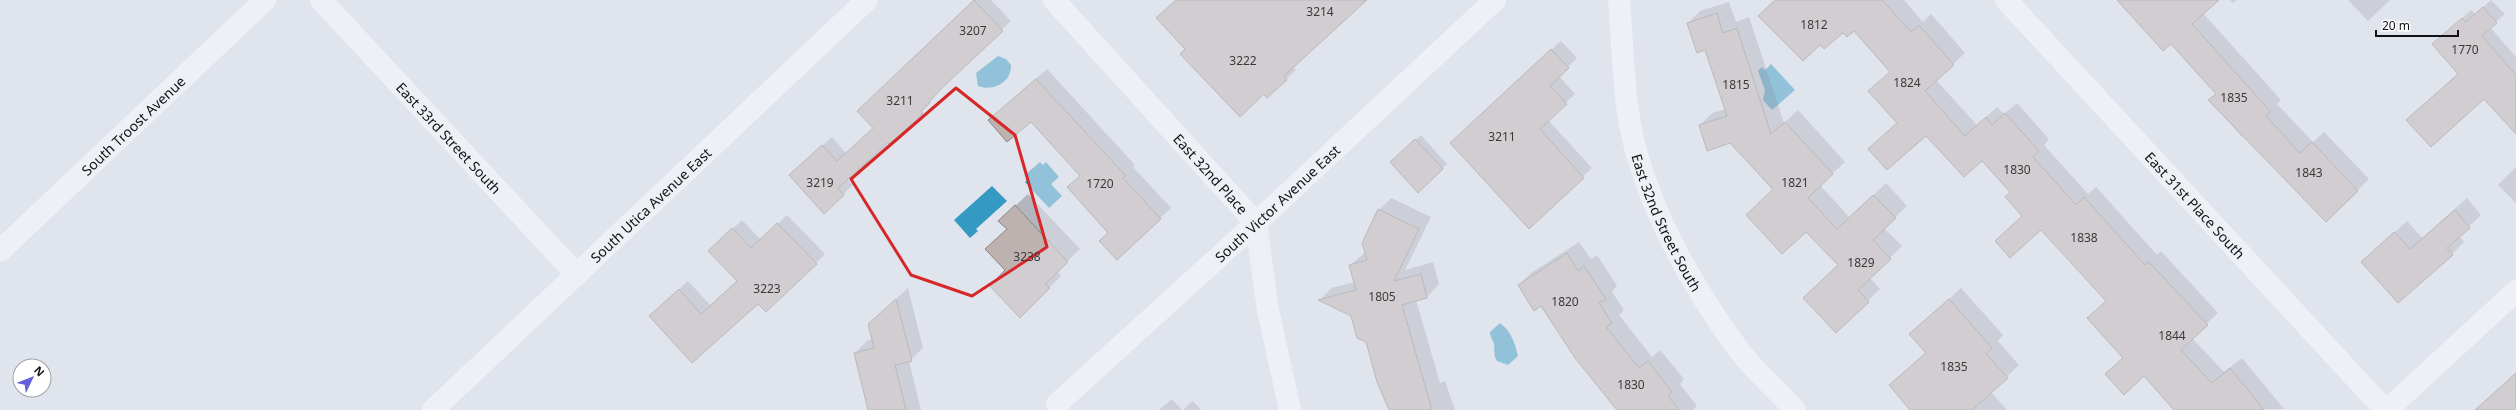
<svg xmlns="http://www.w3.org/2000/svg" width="2516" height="410" font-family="'Noto Sans',sans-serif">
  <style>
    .water { fill: #349ac4 }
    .shadow { fill: #0003 }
    .building { fill: #beb2b0; stroke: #8e8482 }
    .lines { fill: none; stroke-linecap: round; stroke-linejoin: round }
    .street { stroke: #fff; stroke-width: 22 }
    .secondary { stroke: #fff; stroke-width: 22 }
    .marked { fill: none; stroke: #d62828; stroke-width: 3; stroke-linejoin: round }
    .labels { text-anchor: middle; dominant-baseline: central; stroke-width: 3.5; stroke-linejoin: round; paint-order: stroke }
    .number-label { font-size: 12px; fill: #3c393b }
    .street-label { font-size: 14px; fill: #101114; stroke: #fff }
  </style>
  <rect width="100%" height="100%" fill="#e0e4ed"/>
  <!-- water -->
  <path class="water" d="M998,56L1006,59L1011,65C1012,82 994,92 978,86L976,73Z
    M1771,64L1795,90L1772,110L1763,100L1765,90L1758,71L1762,67L1765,70Z
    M1040,162L1043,165L1046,162L1059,177L1051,184L1062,196L1049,208L1025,182L1029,179L1025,175Z
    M992,186L1007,201L976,229L978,231L970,238L954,220Z
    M1500,323C1511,331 1515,343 1518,356L1508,365L1497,361C1493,355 1495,351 1494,344C1493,340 1490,337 1490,332Z"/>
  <!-- shadow -->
  <path class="shadow" d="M974,0H991L1011,21L947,82L929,101L931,103L890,144L888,142L847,179L853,185L824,213L799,166L832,137L846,153L874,127L867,102Z
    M1176,0H1366L1293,67L1296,70L1268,97L1186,49Z
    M1775,0H1904L1923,22L1931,14L1965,53L1936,80L1977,125L1997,107L2004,114L2017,103L2049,139L2044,145L2088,194L2096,187L2157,255L2161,251L2218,313L2192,338L2224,372L2242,358L2284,409L2177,410L2144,375L2124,358L2107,301L2042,229L2023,216L2012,192L1982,160L1898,123L1891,71L1854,29L1843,31Z
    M2118,0H2217L2203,13L2281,100L2277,104L2313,142L2324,132L2369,179L2357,191L2244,135L2242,137L2210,100L2217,93L2171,42Z
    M2230,0H2237L2233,3Z
    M2348,0H2390L2368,21Z
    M2491,0L2505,14L2490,27L2516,57V132L2484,98L2416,111L2459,73L2442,36L2471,10L2475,14Z
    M1729,2L1736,22L1749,17L1784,123L1798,110L1845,162L1820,185L1850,218L1886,183L1907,206L1884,228L1902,246L1870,278L1880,289L1836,332L1839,265L1730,142L1700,125L1712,113L1726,109L1706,49L1688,23L1700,11Z
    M1561,41L1577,58L1559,76L1575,94L1548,120L1592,168L1529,227L1460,134Z
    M1047,69L1135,165L1133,167L1171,208L1117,258L1109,232L1068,187L1081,175L1031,120L1000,110Z
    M1421,135L1447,164L1418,191L1391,163Z
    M2516,167V203L2498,185Z
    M1028,194L1080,249L1057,271L1061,276L1049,288L1007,270L1008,228L1012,209Z
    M1391,198L1431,217L1405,270L1433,262L1439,284L1427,297L1416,300L1440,383L1445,381L1455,410H1391L1366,342L1352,315L1320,300L1331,288L1355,282L1350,265L1366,252L1379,210Z
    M2467,198L2481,215L2459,236L2464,242L2452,254L2362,262L2407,221L2422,238Z
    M787,215L825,254L816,263L758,302L692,362L660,307L688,281L711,306L738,281L709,251L742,220L761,240Z
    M1579,242L1591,259L1597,255L1617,286L1612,292L1624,310L1619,315L1652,357L1660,350L1684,379L1680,384L1697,406L1693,410H1618L1541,305L1519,285L1531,273Z
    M908,288L923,348L909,361L921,410H869L855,353L867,341L873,339L882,312Z
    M1961,288L2003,335L1998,341L2019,365L1991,392L2007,410H1912L1890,385L1926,352L1910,334Z
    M1172,399L1182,410H1159Z
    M1193,401L1201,410H1183Z"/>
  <!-- building -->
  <path class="building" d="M974,0L1003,31L942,88L921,111L923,113L890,145L888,143L838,188L844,195L824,214L789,175L822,145L837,161L873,128L857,111Z
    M1176,0H1367L1284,76L1287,80L1267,98L1264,94L1240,117L1180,54L1185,49L1156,18Z
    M1775,0H1882L1911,32L1919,25L1954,65L1925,91L1965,136L1986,117L1992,125L2005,113L2039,151L2033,157L2076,205L2084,197L2145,265L2149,262L2208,325L2181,350L2212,383L2230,368L2264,410H2174L2144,376L2124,395L2105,374L2123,358L2087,318L2106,301L2041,230L2010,258L1995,241L2022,216L2005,197L2010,192L1982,161L1964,177L1926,136L1887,170L1868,149L1897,123L1868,91L1890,72L1854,31L1847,37L1843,33L1824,49L1820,45L1803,61L1758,16Z
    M2117,0H2219L2192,24L2271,112L2266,116L2300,153L2312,142L2358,191L2326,222L2208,100L2216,94L2171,44L2163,51Z
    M2483,7L2497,23L2482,36L2516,75V134L2484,99L2431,147L2406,120L2458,74L2432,44L2462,18L2466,22Z
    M1717,13L1723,33L1737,28L1771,134L1785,122L1833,174L1808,198L1837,229L1873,195L1896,218L1873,240L1891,259L1858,290L1869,302L1836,333L1803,298L1838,265L1806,232L1782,254L1746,215L1773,189L1730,143L1707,151L1699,125L1727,116L1705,50L1697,53L1687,23Z
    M1551,49L1569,68L1550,86L1567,104L1540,129L1584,178L1529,229L1450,143Z
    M1036,79L1126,176L1123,178L1161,219L1117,260L1099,241L1108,233L1067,187L1080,176L1031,122L1007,142L988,120Z
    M1415,139L1443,169L1418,193L1390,162Z
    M1015,205L1068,262L1045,284L1050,288L1020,318L990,286L1005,270L985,249L1007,229L998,221Z
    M1378,209L1419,229L1394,281L1421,274L1427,298L1402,305L1432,410H1389L1377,382L1366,342L1357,338L1351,316L1318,300L1356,290L1349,265L1367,260L1362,243Z
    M2455,210L2470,228L2447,248L2453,255L2398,303L2361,262L2394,232L2410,249Z
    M777,223L817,264L766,312L758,304L692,363L649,316L679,289L701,314L737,281L708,251L732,228L751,248Z
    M1567,253L1578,271L1584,266L1606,299L1599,303L1612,323L1606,327L1639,368L1648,361L1672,392L1668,396L1679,410H1617L1575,358L1541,306L1534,311L1518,285Z
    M896,299L912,361L895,365L906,410H868L854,353L874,348L868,324Z
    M1949,299L1992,348L1986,354L2008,378L1972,410H1910L1889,385L1926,353L1909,334Z
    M2516,373V410H2475Z"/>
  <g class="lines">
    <!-- street -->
    <g class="street">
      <path id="s1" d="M321,0L577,275"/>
      <path id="s2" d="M1054,0L1256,223L1268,310L1290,410"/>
      <path id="s3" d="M1619,0C1623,47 1623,102 1635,147C1655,222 1695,291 1741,353C1757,373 1778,391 1795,410"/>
      <path id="s4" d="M2006,0L2385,410"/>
      <path id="s5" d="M0,251L265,0"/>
      <path id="s6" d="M1057,404L1256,223L1495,0"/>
      <path d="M2387,410L2516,291"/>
    </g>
    <!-- secondary -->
    <path class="secondary" id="s7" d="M433,410L867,0"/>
  </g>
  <!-- marked area -->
  <path d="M0 0H2516V410H0ZM956,88L1015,135L1047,247L972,296L911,275L851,179Z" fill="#e0e4ed" fill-opacity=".55" fill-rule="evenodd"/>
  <path class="marked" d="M956,88L1015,135L1047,247L972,296L911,275L851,179Z"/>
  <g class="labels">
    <!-- number labels -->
    <g class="number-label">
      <text x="1320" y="11">3214</text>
      <text x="1814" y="24">1812</text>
      <text x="973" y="30">3207</text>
      <text x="2465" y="49">1770</text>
      <text x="1243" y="60">3222</text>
      <text x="1907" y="82">1824</text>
      <text x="1736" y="84">1815</text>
      <text x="2234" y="97">1835</text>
      <text x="900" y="100">3211</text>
      <text x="1502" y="136">3211</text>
      <text x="2017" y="169">1830</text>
      <text x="2309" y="172">1843</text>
      <text x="820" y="182">3219</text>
      <text x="1795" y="182">1821</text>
      <text x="1100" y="183">1720</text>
      <text x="2084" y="237">1838</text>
      <text x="1027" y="256">3238</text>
      <text x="1861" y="262">1829</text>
      <text x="767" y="288">3223</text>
      <text x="1382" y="296">1805</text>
      <text x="1565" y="301">1820</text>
      <text x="2172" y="335">1844</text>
      <text x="1954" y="366">1835</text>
      <text x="1631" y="384">1830</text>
    </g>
    <!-- street labels -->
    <g class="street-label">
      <text stroke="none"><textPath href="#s5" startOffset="183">South Troost Avenue</textPath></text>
      <text stroke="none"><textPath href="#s1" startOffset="188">East 33rd Street South</textPath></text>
      <text stroke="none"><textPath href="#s2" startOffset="234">East 32nd Place</textPath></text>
      <text stroke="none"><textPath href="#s6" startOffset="298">South Victor Avenue East</textPath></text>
      <text stroke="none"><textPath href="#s7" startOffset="299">South Utica Avenue East</textPath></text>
      <text stroke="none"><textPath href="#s4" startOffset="279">East 31st Place South</textPath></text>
      <text stroke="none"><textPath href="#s3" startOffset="230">East 32nd Street South</textPath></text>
    </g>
  </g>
  <!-- north arrow -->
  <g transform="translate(32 378) rotate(47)"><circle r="19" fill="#ffffff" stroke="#9fa0a1"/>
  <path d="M0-3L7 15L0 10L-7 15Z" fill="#6360d9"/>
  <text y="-6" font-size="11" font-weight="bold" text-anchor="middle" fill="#101114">N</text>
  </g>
  <!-- scale -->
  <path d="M2376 30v6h82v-6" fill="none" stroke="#101114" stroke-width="2"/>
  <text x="2382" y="30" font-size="12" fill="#101114" stroke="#ffffff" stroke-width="3" paint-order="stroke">20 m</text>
</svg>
